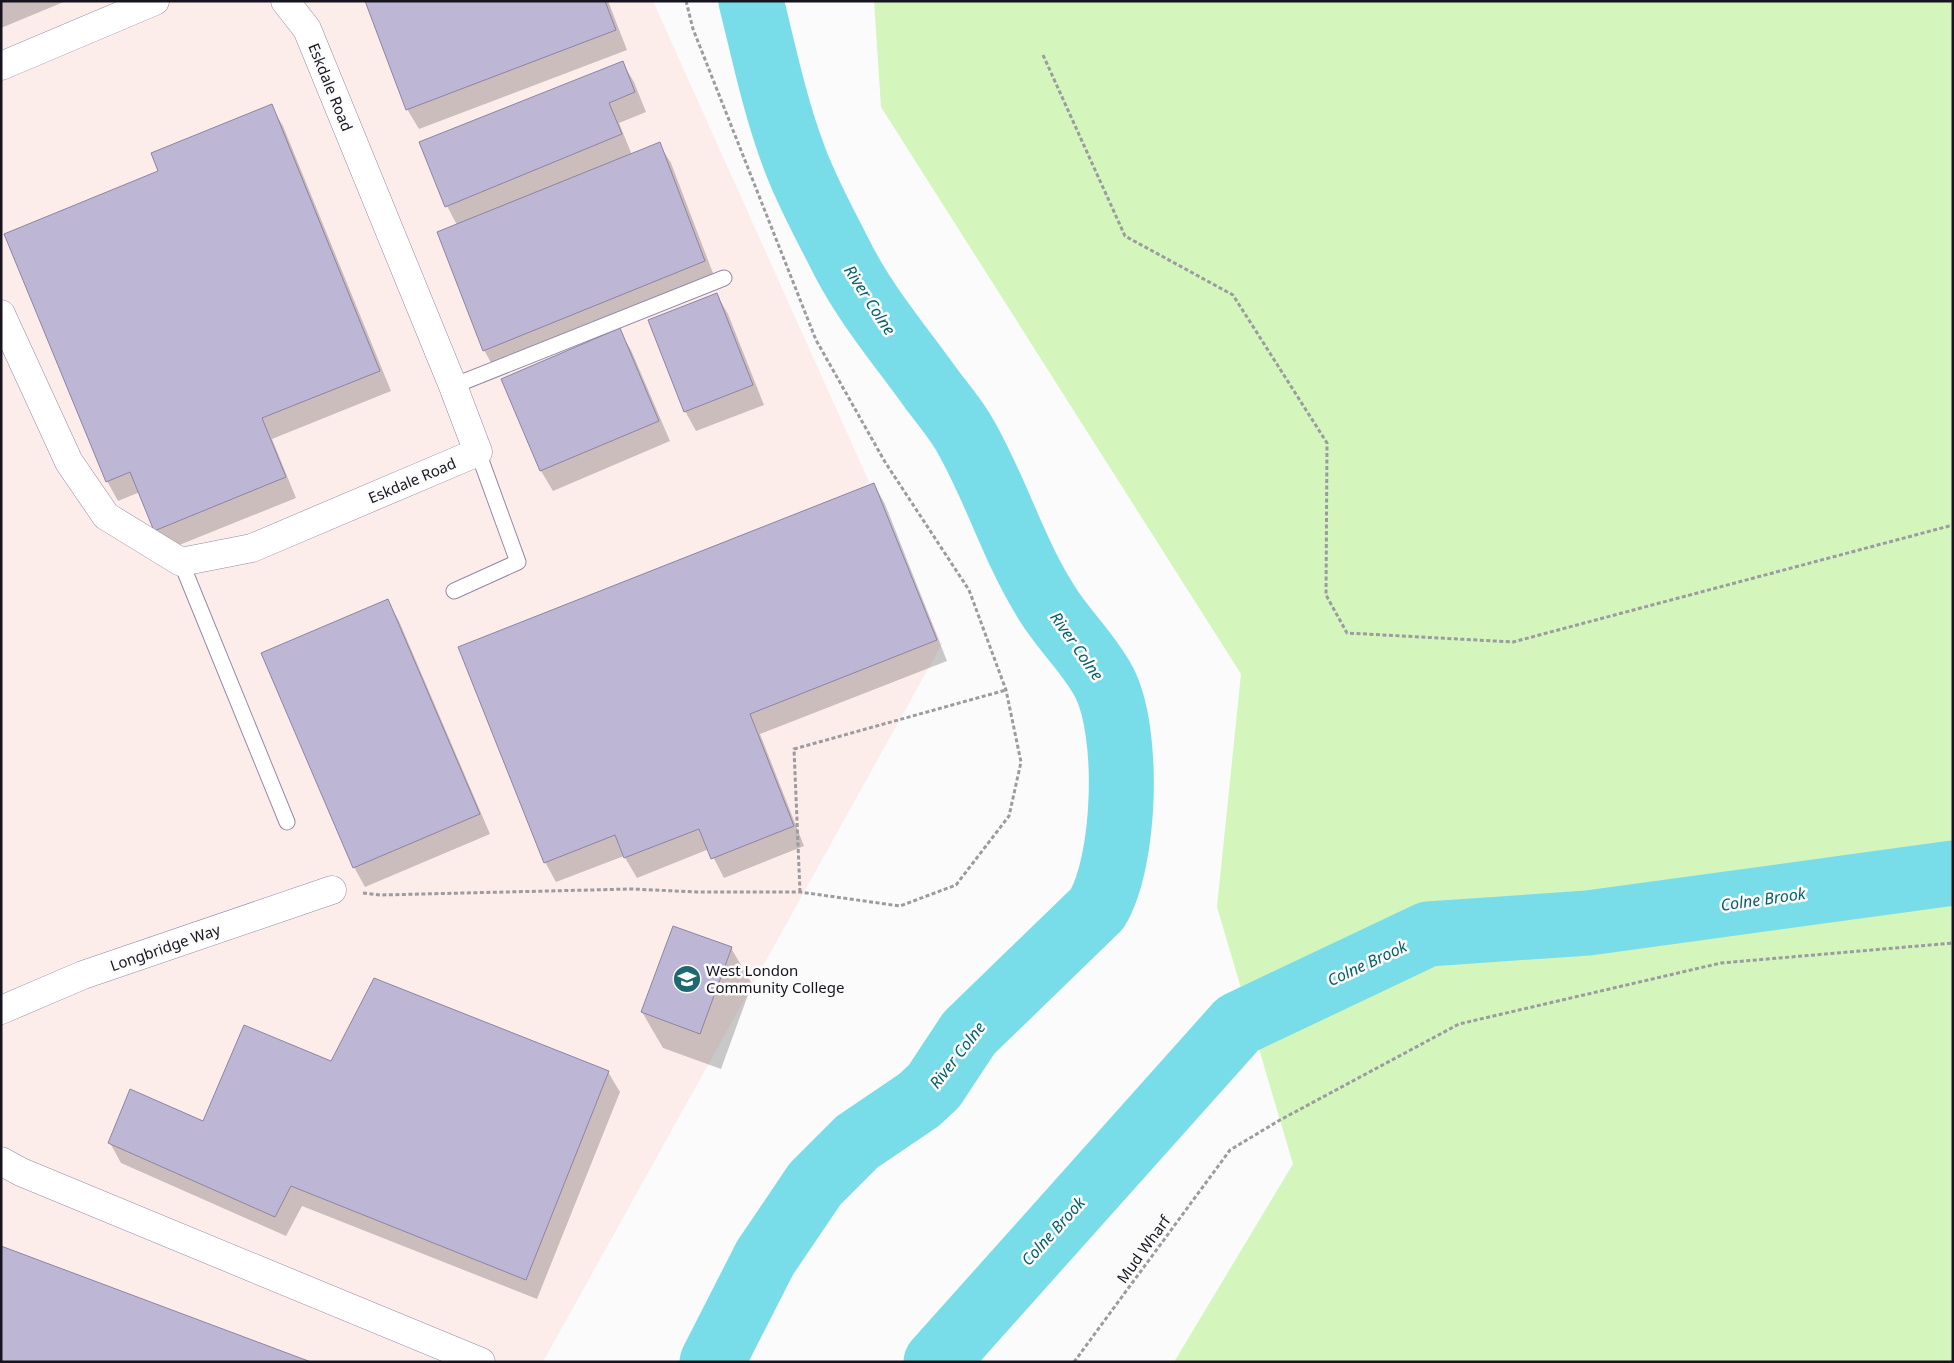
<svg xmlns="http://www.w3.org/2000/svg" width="1954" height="1363" font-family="'Noto Sans',sans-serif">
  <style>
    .industrial { fill: #fdedea }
    .green { fill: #d4f6bd }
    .shadow { fill: #0003 }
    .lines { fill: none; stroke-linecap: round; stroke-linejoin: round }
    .river { stroke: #78dde8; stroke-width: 65 }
    .building { fill: #beb6d5; stroke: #8c84a2 }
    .service-casing { stroke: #928aa8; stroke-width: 17 }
    .minor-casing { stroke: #928aa8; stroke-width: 29 }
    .path { stroke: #9c9ba0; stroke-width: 3; stroke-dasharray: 4 2.5; stroke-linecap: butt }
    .service { stroke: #fff; stroke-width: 15 }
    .minor { stroke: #fff; stroke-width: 28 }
    .labels { text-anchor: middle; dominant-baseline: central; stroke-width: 5; stroke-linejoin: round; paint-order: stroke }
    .street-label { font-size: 15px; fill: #17141f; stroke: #fbfbfb }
    .poi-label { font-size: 15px; fill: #17141f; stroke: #fbfbfb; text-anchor: start }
    .water-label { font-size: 16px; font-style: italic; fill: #066169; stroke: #fbfbfb }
  </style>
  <rect width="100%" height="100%" fill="#fbfbfb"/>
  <!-- industrial -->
  <path class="industrial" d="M1,1H653L942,644L543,1362H1Z"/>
  <!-- green -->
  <path class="green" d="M874,1H1953V1362H1174L1293,1164L1217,907L1241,674L881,107Z"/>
  <!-- shadow -->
  <path class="shadow" d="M1,1H66L1,28Z
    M366,1H608L627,50L419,129L407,109Z
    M622,62L634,82L646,112L619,123L632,155L659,144L671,163L716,281L495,370L484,350L457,225L447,206Z
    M271,106L283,126L391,391L272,439L296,498L167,550L155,530L140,492L118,501L107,481L160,172Z
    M717,295L728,314L764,405L696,431L685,411Z
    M619,330L631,350L670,441L553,491L541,471L502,379Z
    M874,484L885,504L947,661L760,734L804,846L724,878L709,849L637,878L624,856L556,882L545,862Z
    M388,601L399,621L490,834L365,887L354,867Z
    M731,948L752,984L721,1069L663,1048L642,1012Z
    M332,1063L608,1072L620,1092L537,1299L302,1206L286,1236L121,1163L110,1143L204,1123Z"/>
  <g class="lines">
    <!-- river -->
    <path class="river" d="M712,1362L765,1258L815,1184L857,1142L919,1100L934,1086L969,1033L1097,909C1126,861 1130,732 1104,682C1088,652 1062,629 1045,600C1012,547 995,486 963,432C954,417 943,404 933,391C903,349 868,308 844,262C827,228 807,193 794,157C775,107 764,53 751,1
      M936,1362L1238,1024L1428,934L1588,923L1953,873"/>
  </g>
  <!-- building -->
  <path class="building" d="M365,1H605L616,30L406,110Z
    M623,61L635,92L609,103L622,134L445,207L419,142Z
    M272,104L380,371L262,418L286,477L154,531L130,472L106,482L4,234L158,171L151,153Z
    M660,142L705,261L483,351L437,232Z
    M717,293L753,385L684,412L648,320Z
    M620,328L659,421L540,471L501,379Z
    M874,483L937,640L750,714L794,826L711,859L699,829L624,858L615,835L544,863L458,647Z
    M388,599L480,814L353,868L261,653Z
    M673,926L732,947L700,1034L641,1012Z
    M374,978L609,1071L526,1280L291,1186L275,1217L108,1143L130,1089L203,1121L244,1025L331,1061Z
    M1,1246L311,1362H1Z"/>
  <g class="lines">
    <defs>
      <path id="service" d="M453,386L724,278
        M181,562L287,822
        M454,591L518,562L478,452"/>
      <path id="minor" d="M1,66L155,1
        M1,314L69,462L106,516L181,562L252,548L478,452L453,386L307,29L285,1
        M1,1010L83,975L332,890
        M1,1161L21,1172L481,1362"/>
    </defs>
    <!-- service casing -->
    <use href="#service" class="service-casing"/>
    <!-- minor casing -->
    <use href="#minor" class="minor-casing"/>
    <!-- path -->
    <path class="path" d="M1043,55L1125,236L1233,295L1327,443L1326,595L1347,633L1513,642L1953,525
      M800,892L794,749L1006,690
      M363,893L380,895L632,889L697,892H800L900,906L956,885L1009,816L1021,762L1006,690L969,590L885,462L816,340L693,29L686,1
      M1074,1362L1230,1150L1280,1120L1459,1024L1721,963L1953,943"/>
    <!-- service -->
    <use href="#service" class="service"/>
    <!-- minor -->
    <use href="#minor" class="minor"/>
  </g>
  <!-- icons -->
  <defs>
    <symbol id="school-disc" viewBox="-11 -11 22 22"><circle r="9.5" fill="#1e6971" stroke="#fbfbfb"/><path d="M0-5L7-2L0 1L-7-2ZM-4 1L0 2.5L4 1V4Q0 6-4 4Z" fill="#fff"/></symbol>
  </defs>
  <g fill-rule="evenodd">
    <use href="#school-disc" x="671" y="963" width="32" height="32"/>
  </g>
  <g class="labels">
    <!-- street labels -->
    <g class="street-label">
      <text transform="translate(331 87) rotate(68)">Eskdale Road</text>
      <text transform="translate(412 480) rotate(-23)">Eskdale Road</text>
      <text transform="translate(165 947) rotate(-19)">Longbridge Way</text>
      <text transform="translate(1143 1249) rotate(-54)">Mud Wharf</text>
    </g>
    <!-- poi labels -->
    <g class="poi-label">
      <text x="706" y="970">West London<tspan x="706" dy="17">Community College</tspan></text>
    </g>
    <!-- water labels -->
    <g class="water-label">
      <text transform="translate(870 300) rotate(57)">River Colne</text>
      <text transform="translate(1077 646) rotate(55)">River Colne</text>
      <text transform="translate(1763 899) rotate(-8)">Colne Brook</text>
      <text transform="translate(1367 963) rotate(-25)">Colne Brook</text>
      <text transform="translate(957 1055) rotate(-52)">River Colne</text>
      <text transform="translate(1053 1231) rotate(-48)">Colne Brook</text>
    </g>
  </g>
  <!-- border -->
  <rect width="1954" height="1363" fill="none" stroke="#17141f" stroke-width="5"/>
</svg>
